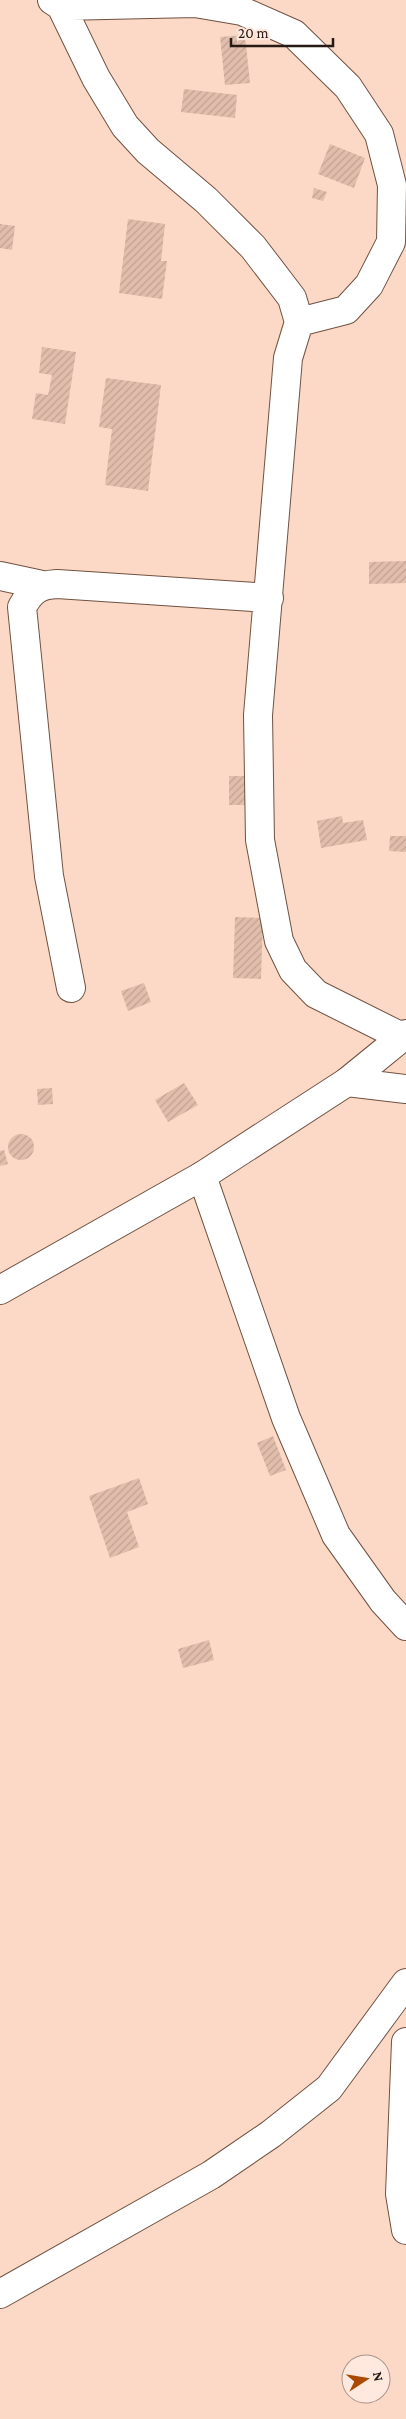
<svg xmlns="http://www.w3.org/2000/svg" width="406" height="2419" font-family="'Crimson Pro',serif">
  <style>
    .building { fill: url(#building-hatch) }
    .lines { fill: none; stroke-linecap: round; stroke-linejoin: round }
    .street-casing { stroke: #705242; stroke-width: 30 }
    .secondary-casing { stroke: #705242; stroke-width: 30 }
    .street { stroke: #fff; stroke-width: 28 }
    .secondary { stroke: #fff; stroke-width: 28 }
  </style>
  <defs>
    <pattern id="building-hatch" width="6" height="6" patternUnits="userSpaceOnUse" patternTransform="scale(1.25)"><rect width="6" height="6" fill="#e1bdac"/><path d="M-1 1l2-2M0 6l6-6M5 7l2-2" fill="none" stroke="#c1a293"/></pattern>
  </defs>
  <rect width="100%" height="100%" fill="#fcd8c6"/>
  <!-- building -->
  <path class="building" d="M245,35L250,83L225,85L220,37Z
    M184,89L237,95L235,118L181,112Z
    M330,144L365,158L354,188L318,174Z
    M314,188L327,192L323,201L312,198Z
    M128,219L165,224L161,261H167L162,299L119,293Z
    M0,224L15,226L12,250L0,248Z
    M42,347L76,352L65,424L32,419L36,393L48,395L52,375L39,373Z
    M106,378L161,385L148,491L105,485L112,429L99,427Z
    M406,561V583L369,584V562Z
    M229,776H249L250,805H229Z
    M342,816L343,823L363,820L367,840L321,848L317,821Z
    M390,836H406V852L389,851Z
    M235,917L263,918L261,979L233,978Z
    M144,983L151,1002L128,1011L121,991Z
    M184,1083L198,1105L168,1122L155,1100Z
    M52,1088L53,1104L38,1105L37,1089Z
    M8 1147a13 13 0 1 1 26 0a13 13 0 1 1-26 0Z
    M4,1150L8,1164L0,1166V1151Z
    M273,1436L286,1470L270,1476L257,1443Z
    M139,1478L148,1504L127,1512L139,1547L110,1558L89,1496Z
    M209,1640L214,1660L183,1668L178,1649Z"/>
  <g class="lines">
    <defs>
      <path id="street" d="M52,0L61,6L96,78L125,126L148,151L206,200L253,247L292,298L299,322L288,358L258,715L260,840L279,941L293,970L316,994L402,1037
        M61,6L195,3L242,11L294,34L348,87L379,134L392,185L391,242L369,285L346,310L299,322
        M0,576L42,585
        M71,988L49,876L22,607C31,591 38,585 57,584L269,598
        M347,1082L406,1089
        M202,1176L286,1418L336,1535L383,1601L406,1626
        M406,2042L400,2194L406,2230
        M0,2294L211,2175L271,2134L329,2088L406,1983"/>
      <path id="secondary" d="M0,1290L202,1176L347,1082L406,1034"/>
    </defs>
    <!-- street casing -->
    <use href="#street" class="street-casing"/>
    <!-- secondary casing -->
    <use href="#secondary" class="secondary-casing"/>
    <!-- street -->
    <use href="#street" class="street"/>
    <!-- secondary -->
    <use href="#secondary" class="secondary"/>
  </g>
  <!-- north arrow -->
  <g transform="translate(366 2379) rotate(78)"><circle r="24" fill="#ffe8dd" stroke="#a9968d"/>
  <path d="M0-4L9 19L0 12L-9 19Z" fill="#aa4a00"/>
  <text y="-8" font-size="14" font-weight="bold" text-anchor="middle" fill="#271a14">N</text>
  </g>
  <!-- scale -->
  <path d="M231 38v8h102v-8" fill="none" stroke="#271a14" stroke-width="2.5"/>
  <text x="238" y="38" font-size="15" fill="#271a14" stroke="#ffe8dd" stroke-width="4" paint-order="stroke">20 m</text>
</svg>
